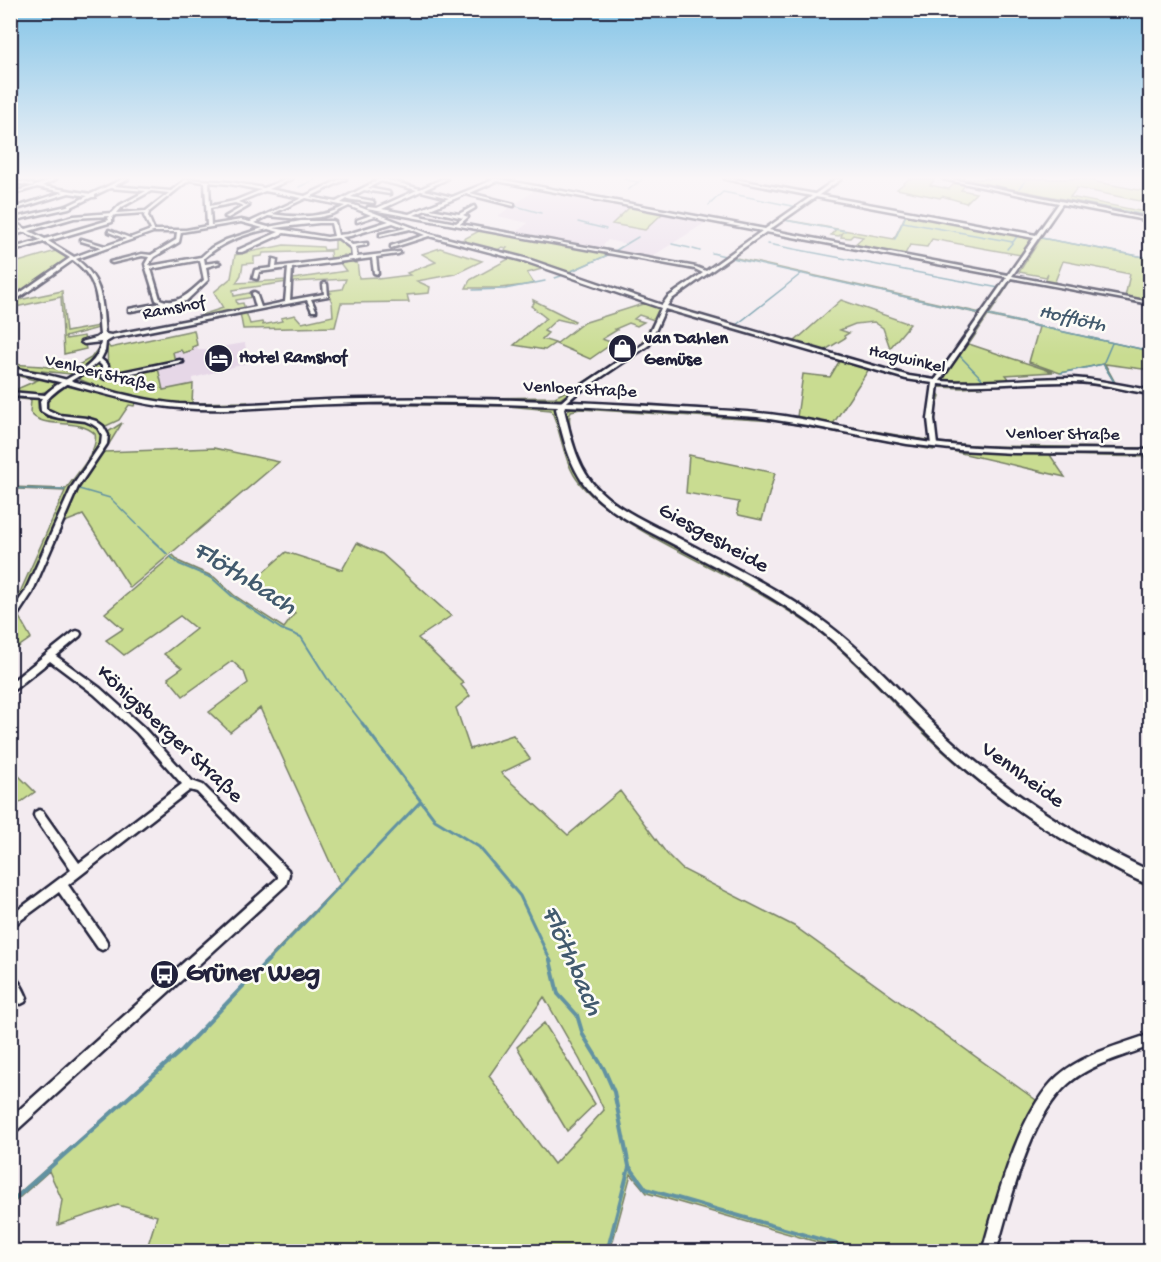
<svg xmlns="http://www.w3.org/2000/svg" width="1161" height="1262" font-family="'Gochi Hand',sans-serif">
  <style>
    .built { fill: #e6d7e7 }
    .green { fill: #c9dc91; stroke: #767f66; stroke-width: 1.5; fill-rule: evenodd }
    .water { fill: #8cdde6; stroke: #6292a2; stroke-width: 1.5 }
    .lines { fill: none; stroke-linecap: round; stroke-linejoin: round }
    .stream-far3 { stroke: #6292a2; stroke-width: 1.5 }
    .stream-far2 { stroke: #6292a2; stroke-width: 2 }
    .stream-far1 { stroke: #6292a2; stroke-width: 3 }
    .stream { stroke: #6292a2; stroke-width: 4 }
    .minor-casing { stroke: #22223b; stroke-width: 5 }
    .major-casing { stroke: #22223b; stroke-width: 5 }
    .minor { fill: #fdfcf7; fill-rule: evenodd }
    .major { fill: #fdfcf7; fill-rule: evenodd }
    .labels { text-anchor: middle; dominant-baseline: central; stroke-width: 5; stroke-linejoin: round; paint-order: stroke }
    .far-street-label { font-size: 18px; fill: #22223b; stroke: #fdfcf7 }
    .far-poi-label { font-size: 18px; font-weight: bold; fill: #22223b; stroke: #fdfcf7; text-anchor: start }
    .far-water-label { font-size: 20px; font-style: italic; fill: #425a6e; stroke: #fdfcf7 }
    .street-label { font-size: 22px; fill: #22223b; stroke: #fdfcf7 }
    .near-poi-label { font-size: 27px; font-weight: bold; fill: #22223b; stroke: #fdfcf7; text-anchor: start }
    .near-water-label { font-size: 28px; font-style: italic; fill: #425a6e; stroke: #fdfcf7 }
  </style>
  <rect width="100%" height="100%" fill="#f3ebf0"/>
  <filter id="ink" filterUnits="userSpaceOnUse"><feTurbulence type="fractalNoise" baseFrequency=".0167" numOctaves="2"/><feDisplacementMap in="SourceGraphic" scale="12" xChannelSelector="R" yChannelSelector="G"/><feConvolveMatrix kernelMatrix="1 2 1 2 8 2 1 2 1" color-interpolation-filters="sRGB"/></filter>
  <g filter="url(#ink)">
    <!-- built -->
    <path class="built" d="M536,189L631,207L612,224L645,230L663,213L708,221L648,259L613,252L634,239L626,244L608,240L598,250L514,234L528,223L498,216L512,206L542,213L514,205Z
      M245,343L248,363L193,378V384L163,390L158,368L181,363H175L172,352L182,350L183,353L197,345L198,349H206Z"/>
    <!-- green -->
    <path class="green" d="M841,179H843L819,196L1036,237L1017,264L1021,255L932,239L927,247L910,245L904,256L853,246L863,237L853,235L850,238L841,237L843,232L839,236L831,235L836,229L785,220L771,230H768ZM818,197L906,214L894,239L786,220Z
      M909,179H935L930,185L949,189L956,182L966,184L961,190L976,193L966,203L942,196L940,198L897,189Z
      M962,179H1081L1150,192V203L1077,188L1070,197L1150,213V216Z
      M497,182L498,181L762,231L663,213L645,230L612,224L630,207Z
      M481,230L610,254L567,273L497,251L503,252L507,248L502,247L496,251L460,241Z
      M335,238L351,248V257L344,255L342,260L331,261L330,251L263,253L262,256L254,257V263L243,264L241,275L236,283L287,280V282L233,290L234,296L249,293L253,297L236,300L237,304L243,303L245,309L202,318L201,315L223,308L214,292L231,278L235,255L284,245L323,247L324,250L335,249Z
      M1041,238L1150,258V302L1125,297L1130,274L1063,261L1054,284L1045,282L1048,273L1046,277L1019,272Z
      M440,248L482,261L455,274L417,281L430,287L429,293L407,295L409,302L341,303L335,327L243,329L240,313L246,312L250,324L262,322L263,325L282,321L281,318L295,315L302,323L333,316L332,302L328,294L331,293L326,291L342,289L346,279L293,282V279L346,271L340,263L357,261L359,278L376,277L378,279L410,275L407,273L436,262L422,254Z
      M56,251L69,259L11,301V264Z
      M512,257L546,268L527,273L534,284L500,288H466L470,280Z
      M732,257L981,313L1007,277L1008,278L936,382H932L874,368L934,381L980,314Z
      M1011,278H1013L989,315L1150,351V370L1105,364L1117,386L1103,364L1060,373L1029,362L1039,327L988,316L969,344L1053,372L1006,375L1011,381L940,382Z
      M62,291L66,332L99,326V328L65,337L66,339L84,336L85,340L81,341V344H85L86,349L64,354L61,297L11,308V304L14,301Z
      M533,300L575,321L573,323L557,319L544,331L548,333L542,339L555,343L545,350L514,345L546,318L531,306L534,303Z
      M841,300L910,324L890,348L883,328L874,322L855,324L840,330L849,333L844,336L845,338L822,352L793,343Z
      M646,303L662,308L645,344L560,399L480,398L555,397L584,382L639,347L654,320L639,315L634,319L644,322L637,326L629,323L615,329L617,330L602,339L613,343L590,359L556,344L583,323Z
      M194,330L197,345L192,347L193,350L183,353L181,350L173,352L175,362L111,376L108,374L107,344L110,348Z
      M99,347L102,348L101,354L88,366L71,374L11,368L10,364L42,366L68,371L91,358Z
      M840,360L869,369L833,424L932,441L922,442L799,419L797,417L803,374L830,377Z
      M98,364H103V379L158,368L163,390L193,384L192,403L248,402C219,417 109,394 79,379Z
      M11,372L57,381C45,399 29,394 10,392L40,379L34,380L11,374Z
      M1049,382L962,388L939,387L936,390L940,396L933,420L936,442L986,446L1150,448V450L987,447L939,444L935,442L932,420L936,387L938,386Z
      M69,384L137,401L134,406L129,405L119,420L106,426L85,418L58,415L48,411L46,404L50,396Z
      M11,395L38,398V408C49,430 85,410 100,431C108,444 82,471 75,483C52,527 37,574 11,616V609L21,590L65,491L18,489L11,487L66,489C75,475 99,452 95,434C77,416 42,431 30,412L31,400L11,398Z
      M400,402L371,403L552,406L556,409L563,428L594,493L737,577L738,582C695,558 598,516 574,475C562,455 561,430 551,410L507,406L351,404Z
      M579,406L767,417L926,446L934,450L775,421L580,409L571,411C567,419 571,434 573,443C585,495 635,516 678,539H676C635,517 584,496 571,446C569,436 568,424 567,413L569,409Z
      M122,423L104,452L214,448L279,462L130,588L83,515L62,523L27,603L18,615L31,638L11,652L10,623L17,614L76,488L107,442L108,432Z
      M939,448L1150,454V457L1050,455L1065,477Z
      M689,455L775,473L762,520L739,515L737,511L739,502L686,493Z
      M357,543L382,554L451,616L418,638L464,683L461,685L470,696L456,708L470,749L513,735L530,759L501,773L568,835L620,791L667,854L682,869L794,926L1036,1100L1008,1171L983,1251H848L647,1193L631,1174L610,1252L146,1251L157,1216L118,1205L58,1225L62,1200L49,1171L11,1205L10,1201L182,1049L340,884L260,708L230,732L209,712L248,683L244,672L232,661L183,696L168,678L182,668L164,654L196,629L180,616L124,655L106,640L123,629L105,613L173,555L180,562L214,577L235,596L284,628L295,613L250,584L286,552L342,570ZM544,997L580,1060L604,1110L554,1164L489,1076Z
      M749,583L780,600L830,635L965,764L1138,877L1150,882V888C1077,854 1009,810 948,756C905,718 868,672 823,635C798,615 770,600 742,584Z
      M18,775L35,792L11,809V780Z
      M544,1023L595,1104L567,1131L517,1047Z"/>
    <!-- water -->
    <path class="water" d="M953,179L1150,216V218Z"/>
    <g class="lines">
      <!-- stream-far3 -->
      <path class="stream-far3" d="M623,179L638,182
        M723,179L776,189
        M299,187L316,179
        M1019,188L1027,179
        M628,190L642,179
        M809,203L784,220L845,231
        M512,205L541,213
        M709,205L723,192L797,207
        M578,222L606,229
        M903,222L1013,242L1018,235
        M1041,238L1150,258
        M895,239L907,213
        M672,244L690,248
        M768,244L999,288L996,292
        M693,249L700,251
        M1007,249L1013,242
        M613,252L638,237
        M712,253L725,256
        M732,258L982,314L983,312
        M567,273L610,254
        M555,278L561,276
        M787,285L802,273
        M473,290L505,289L545,281
        M735,326L786,286
        M969,341L987,315L1150,351
        M967,343L959,355L985,382
        M1104,365L1116,385
        M1061,373L1103,364L1112,343
        M10,488L65,490
        M79,489L110,498L150,537"/>
      <!-- stream-far2 -->
      <path class="stream-far2" d="M148,536L167,554
        M171,557L179,564L212,578L232,596L281,629L301,637L327,678L363,724"/>
      <!-- stream-far1 -->
      <path class="stream-far1" d="M362,723L435,820L479,847L520,896L551,962
        M267,962L421,801"/>
      <!-- stream -->
      <path class="stream" d="M550,960L558,994L577,1015L583,1035L604,1069L614,1092L629,1166L646,1189L864,1252
        M10,1203L182,1050L268,960
        M607,1252L629,1167"/>
      <defs>
        <path id="minor" d="M51,179H56L42,186L91,194L123,179H128L114,186L171,191L186,179L230,182L264,188L286,179H292L269,189L305,196L341,179H346L310,197L336,202L380,179H385L420,189L442,179H447L424,190L452,197L493,180L489,179H498L765,229L812,196L725,179H734L815,194L836,179H841L819,195L1036,235L1059,203L943,179H951L1150,219V221L1062,204L1012,276L1150,302V304L1011,278L940,381C984,384 1028,378 1071,378C1098,379 1124,386 1150,390V394C1124,390 1099,382 1073,382C1028,381 983,388 938,384L934,419L937,445L934,447L931,445L928,419L933,383L906,379L665,309L649,345L575,395L562,406L559,404L571,393L645,343L661,308L524,261L429,236L391,248V246L425,235L410,229L380,236V234L406,228L393,223L350,236L342,237L352,245L367,243V245L355,247L357,257L400,252V253L398,254L376,257L378,274L374,273L372,258L357,260L355,261L353,260L292,268L290,300L324,294L323,284L325,283L327,284L328,296L311,299L316,310V311H312L307,300L113,338L106,342L105,351L101,359L108,365V375L180,360L183,362L105,379L102,377V366L98,362C82,377 60,384 46,401V409L59,415L86,418L96,421L103,426L108,435L107,444L78,487L32,593L13,622L10,623V613L25,592L72,487L101,444L102,435L98,428L92,424L85,421L59,418L48,415L41,411L40,401L42,398L10,396V392L45,395C63,375 98,372 101,342L84,344L81,342L96,338L100,335C97,303 101,281 73,260L10,304V300L70,258L44,242L10,252V249L41,240L25,232L10,236V234L22,230L10,224V219L67,206L88,196L69,193L10,211V209L64,192L37,187L10,195V193L38,185ZM189,180L205,182L207,226L186,230H154L148,216L149,212ZM381,181L417,190L377,208L368,207L367,209L695,269L703,273L668,297L662,305L528,259L430,234L354,205L341,203L347,199L374,203L373,201L351,197L364,190L390,194L389,192L368,188ZM497,181L762,231L706,271L696,267L460,224L468,217L463,215L475,208L474,206L459,214L430,209L466,194L514,206V204L470,193ZM209,182L230,184L261,190L234,201L210,206ZM110,188L146,191L120,205L112,213L74,216L26,229L11,221L69,208L92,197H95V195ZM151,191L169,193L146,211L117,213L122,207ZM265,191L302,198L250,222L241,220L211,225L210,208L235,203L244,206L225,217L228,218L249,206L238,202ZM421,191L449,198L409,214L382,209ZM816,197L1034,238L1008,275L769,230ZM306,198L345,206C323,218 297,218 272,214ZM349,206L371,215L357,220V222L375,216L389,221L348,234L338,235L335,222L333,221H301L268,227L254,223L268,216L299,219L320,217L332,214ZM426,210L459,217L463,218L456,223L414,215ZM145,213L144,216L151,230L130,238L109,230V232L126,239L105,246L81,239V241L101,247L74,257L48,241L112,222V218L115,215ZM110,216L108,218L109,220L45,239L29,231L74,218ZM241,222L263,228L226,240L211,248L201,257L150,266L149,264L154,257L179,242L181,232ZM319,223H331L334,236L327,237L273,228ZM268,229L279,232L238,250V252H242L284,233L327,239L338,238L351,248L352,257L276,267L277,260L273,259L272,268L255,270L253,278L257,279L259,272L288,268L285,302L261,307L256,293L254,292L252,293L256,307L111,335L105,334C102,303 104,280 76,259L153,232H177L176,240L151,255L142,254L110,262L112,263L142,256L149,257L145,264L146,268L156,300L161,303L129,309V311H131L186,301L208,280L206,267L220,263L218,262L205,264L204,258C222,242 244,234 268,229ZM766,232L1007,277L935,380L909,376L667,306L672,299ZM200,260L204,280C191,291 178,307 160,299L151,269Z
          M10,180L32,184L34,185L32,186L10,182Z
          M77,631L80,632L81,634L80,636L56,656L100,688L143,727L192,781L203,785L288,870L289,874L286,885L15,1132L10,1133V1118L278,878V876L197,792L190,790L68,885L106,940L108,944L106,948L102,950L98,948L59,892L10,928V916L71,870L35,818L34,815L35,812L39,810L43,812L79,863L182,784L137,733L94,694L50,661L10,693V683L74,632Z
          M10,974C18,978 24,990 27,998L25,1002L21,1004C9,999 10,986 10,974Z
          M1150,1034V1046C1123,1057 1090,1064 1068,1084C1028,1120 1011,1201 996,1252H982C997,1200 1018,1112 1058,1076C1083,1054 1120,1045 1150,1034Z"/>
        <path id="major" d="M10,368C68,376 122,399 179,404C241,408 303,399 364,399C470,397 575,401 681,408C715,410 750,411 784,416C833,424 882,436 932,443C1004,452 1078,448 1150,450V454L1013,453L959,450L907,444L807,425L757,417L590,407L565,406L564,409C571,438 577,470 600,491C622,512 651,524 678,538C725,563 773,586 816,616C865,650 903,696 946,736C1007,792 1076,837 1150,871V885C1134,879 1117,870 1102,861C1036,827 976,782 924,730C886,693 851,652 808,621C766,592 720,569 675,545C647,530 617,517 594,495C570,472 564,440 556,409L558,406C483,403 409,401 334,404C283,405 231,412 180,408C122,404 68,380 10,372Z"/>
      </defs>
      <!-- minor casing -->
      <use href="#minor" class="minor-casing"/>
      <!-- major casing -->
      <use href="#major" class="major-casing"/>
      <!-- minor -->
      <use href="#minor" class="minor"/>
      <!-- major -->
      <use href="#major" class="major"/>
    </g>
  </g>
  <!-- sky -->
  <linearGradient id="sky" x2="0" y2="1"><stop stop-color="#83c4e7"/><stop offset="0.5" stop-color="#faf6f8"/><stop offset="1" stop-color="#faf6f8" stop-opacity="0"/></linearGradient>
  <rect width="1161" height="356" fill="url(#sky)"/>
  <!-- icons -->
  <defs>
    <symbol id="shop-disc" viewBox="-11 -11 22 22"><circle r="9.5" fill="#22223b" stroke="#fdfcf7"/><path d="M-5-2.5h2.3a2.7 3.5 0 0 1 5.4 0H5L5.5 6h-11ZM-1.5-2.5h3a1.5 2.3 0 0 0-3 0Z" fill="#fff"/></symbol>
    <symbol id="hotel-disc" viewBox="-11 -11 22 22"><circle r="9.5" fill="#22223b" stroke="#fdfcf7"/><path d="M-6-4.5h1.5V1H6V5H4.5V3h-9V5H-6ZM-4 0a1.8 1.8 0 1 1 3.6 0ZM.5 0V-2.5h3Q6-2.5 6 0Z" fill="#fff"/></symbol>
    <symbol id="bus-disc" viewBox="-11 -11 22 22"><circle r="9.5" fill="#22223b" stroke="#fdfcf7"/><path d="M-5-6H5V4H4V6H2V4H-2V6H-4V4H-5ZM-3.5-4V0h7V-4ZM-3.5 1.2v1.5H-2V1.2ZM2 1.2v1.5H3.5V1.2Z" fill="#fff"/></symbol>
  </defs>
  <g fill-rule="evenodd">
    <use href="#shop-disc" x="606" y="332" width="33" height="33"/>
    <use href="#hotel-disc" x="202" y="342" width="33" height="33"/>
    <use href="#bus-disc" x="148" y="958" width="33" height="33"/>
  </g>
  <g class="labels">
    <!-- far-street labels -->
    <g class="far-street-label">
      <text transform="translate(174 309) rotate(-11)">Ramshof</text>
      <text transform="translate(907 360) rotate(13)">Hagwinkel</text>
      <text transform="translate(100 374) rotate(14)">Venloer Straße</text>
      <text transform="translate(580 390) rotate(3)">Venloer Straße</text>
      <text transform="translate(1063 435) rotate(1)">Venloer Straße</text>
    </g>
    <!-- far-poi labels -->
    <g class="far-poi-label">
      <text x="644" y="339">van Dahlen<tspan x="644" dy="21">Gemüse</tspan></text>
      <text x="239" y="358">Hotel Ramshof</text>
    </g>
    <!-- far-water labels -->
    <g class="far-water-label">
      <text transform="translate(1072 320) rotate(13)">Hofflöth</text>
    </g>
    <!-- street labels -->
    <g class="street-label">
      <text transform="translate(713 539) rotate(29)">Giesgesheide</text>
      <text transform="translate(169 735) rotate(43)">Königsberger Straße</text>
      <text transform="translate(1022 776) rotate(36)">Vennheide</text>
    </g>
    <!-- near-poi labels -->
    <g class="near-poi-label">
      <text x="186" y="975">Grüner Weg</text>
    </g>
    <!-- near-water labels -->
    <g class="near-water-label">
      <text transform="translate(244 579) rotate(32)">Flöthbach</text>
      <text transform="translate(571 961) rotate(66)">Flöthbach</text>
    </g>
  </g>
  <!-- margin -->
  <rect width="1161" height="1262" fill="none" stroke="#fdfcf7" stroke-width="36"/>
  <rect x="18" y="18" width="1125" height="1226" fill="none" stroke="#22223b" stroke-width="2" filter="url(#ink)"/>
</svg>
